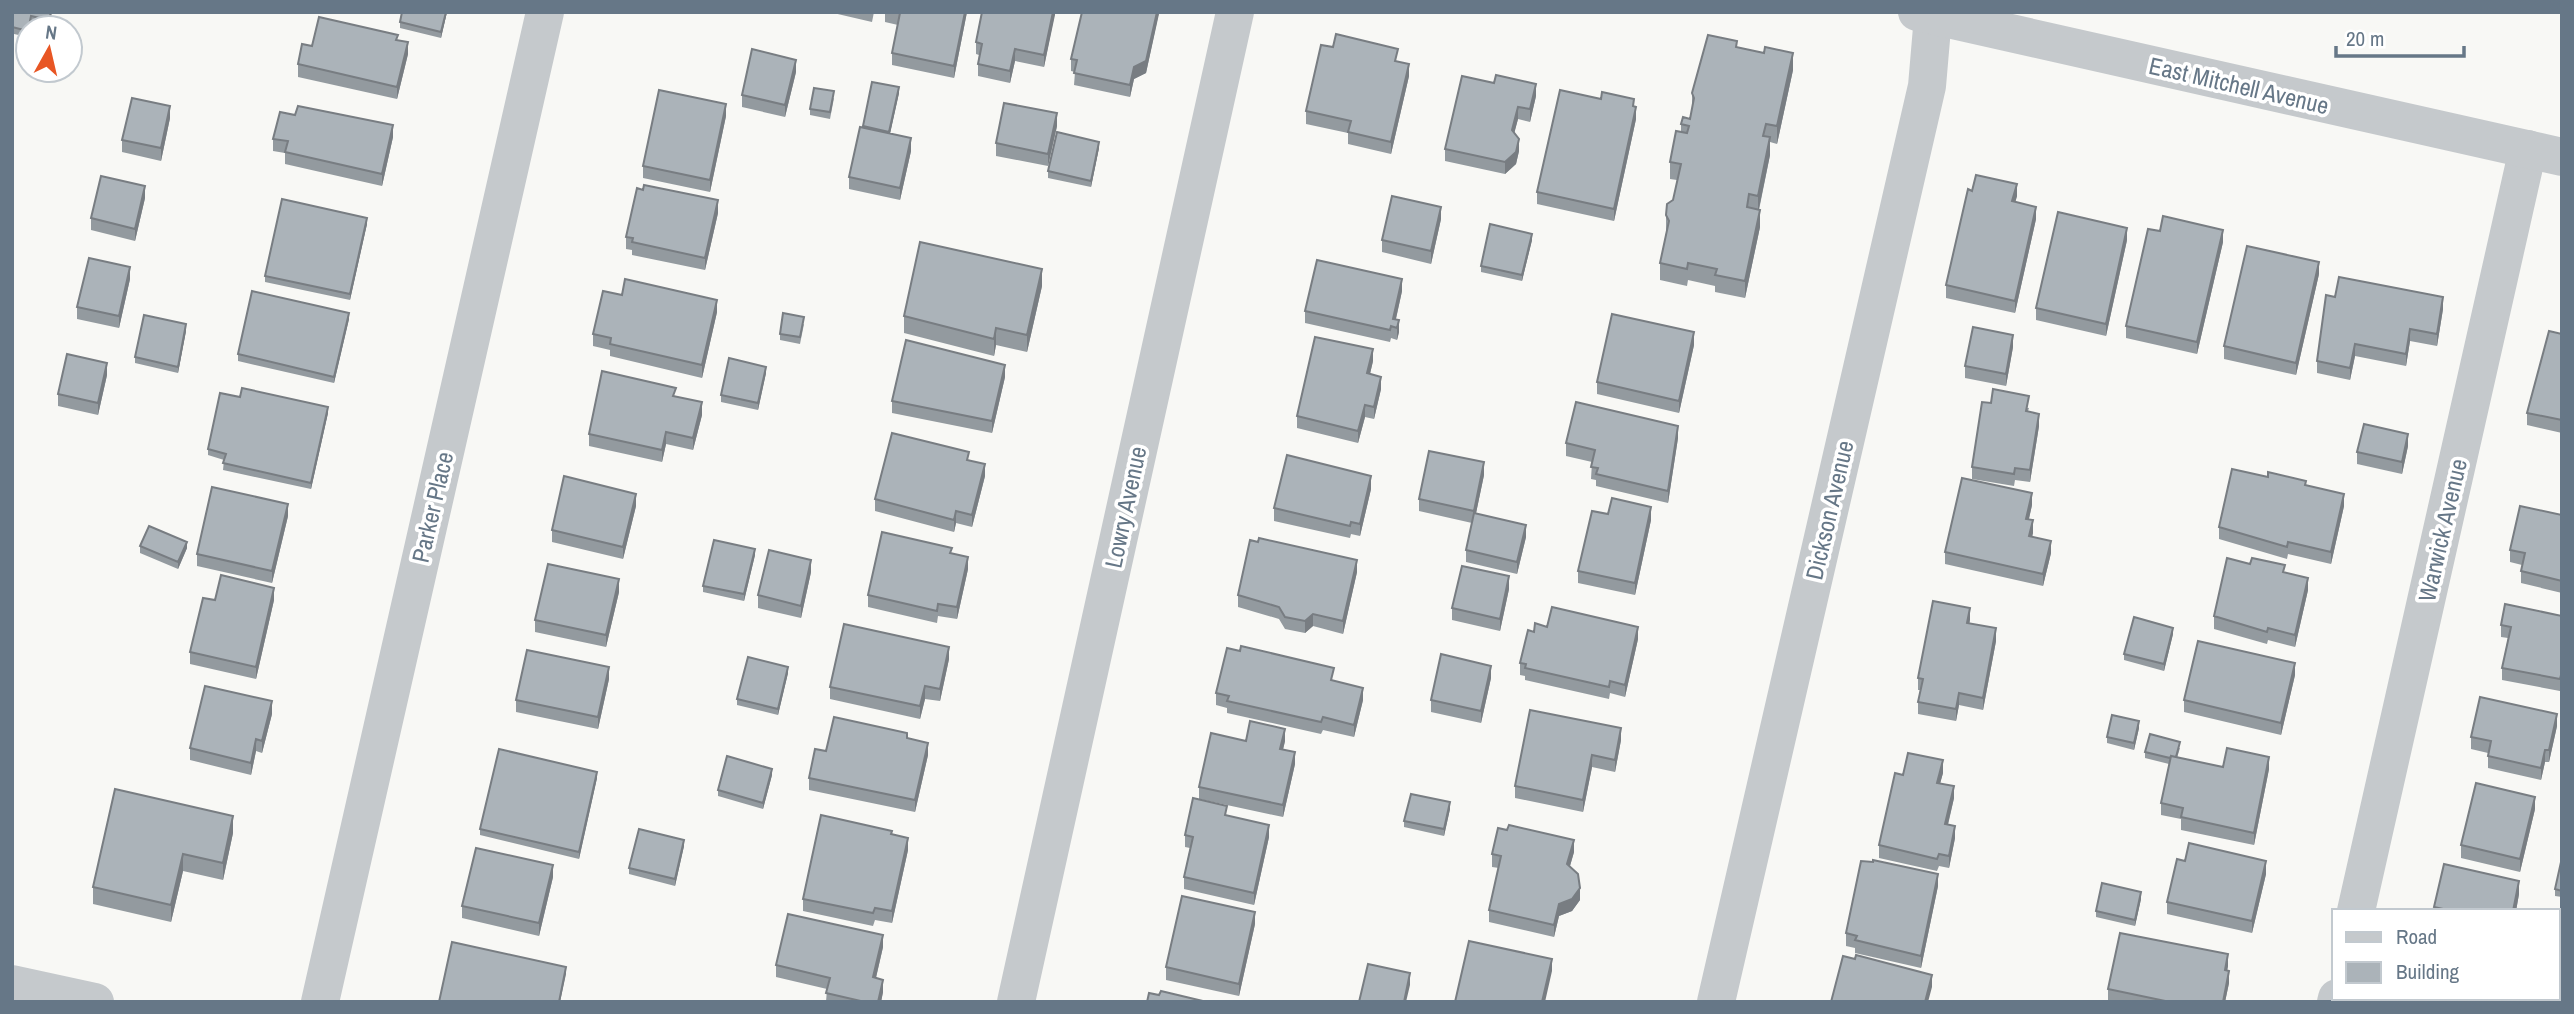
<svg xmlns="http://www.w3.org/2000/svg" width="2574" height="1014" font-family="'Archivo Narrow',sans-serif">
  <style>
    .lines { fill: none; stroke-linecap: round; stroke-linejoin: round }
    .minor { stroke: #c5c9cc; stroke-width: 38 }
    .tertiary { stroke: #c5c9cc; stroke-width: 38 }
    .wall { fill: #939a9f }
    .shaded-wall { fill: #787d82 }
    .building { fill: #abb3b9; stroke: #787d82; stroke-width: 2 }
    .labels { text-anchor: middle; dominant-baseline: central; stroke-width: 7; stroke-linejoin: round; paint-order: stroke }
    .street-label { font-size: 24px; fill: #667787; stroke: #fff }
  </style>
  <rect width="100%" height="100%" fill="#f8f8f5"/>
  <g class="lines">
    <!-- minor -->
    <path class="minor" d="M2356,911L2528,149
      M12,984L95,1002
      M320,1002L545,12
      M1016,1002L1235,12
      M1716,1002L1927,86L1933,16
      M2336,1002L2337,998"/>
    <!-- tertiary -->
    <path class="tertiary" d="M1917,12L2562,157"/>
  </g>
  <!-- wall -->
  <path class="wall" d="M12,12H52L49,27L31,23L28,28V37L14,34V43L12,51Z
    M402,12H447L441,38L400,28V22Z
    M829,12H874L872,22Z
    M885,12H967L954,78L892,65V53L898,25L885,22Z
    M1055,12L1044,67L1015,61L1010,83L978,76V64L979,55L976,54V42Z
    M1159,12L1146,73L1134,79L1130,97L1074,85L1075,72L1071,71V59Z
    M312,46L408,54L397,99L298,77V64Z
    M1737,47L1793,70L1777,144L1770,142V155L1759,210L1760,227L1745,298L1715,292V286L1688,280L1687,286L1660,280V263L1666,233V215L1673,200L1677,180L1670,179V162L1681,132V124L1690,119L1692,109V93Z
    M1398,62L1409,76L1391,154L1348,144V133L1306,124V111Z
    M796,72L785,117L742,107V95Z
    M872,82L899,93L890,134L911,151L900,200L849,189V177L863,128Z
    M1536,96L1530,122L1518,119L1514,133L1519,151L1516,164L1505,174L1445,161V149Z
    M834,98L830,119L810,115V109Z
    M1634,106L1636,119L1614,221L1537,204V192Z
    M726,116L710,192L643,178V166Z
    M170,118L161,161L122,152V140Z
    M1057,126L1048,166L996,156V143Z
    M393,137L382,186L285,164V153L273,151V139Z
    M1099,148L1091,187L1048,178V171Z
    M1972,191L2017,196L2015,202L2036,219L2015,313L1946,298V285Z
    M145,198L135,241L91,230V218Z
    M718,213L705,270L632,255V250L626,249V237Z
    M1441,219L1431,264L1382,252V240Z
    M367,224L350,300L265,282V276Z
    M2160,231L2223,242L2197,354L2126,338V326Z
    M1532,240L1522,281L1481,272V266Z
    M2127,240L2106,336L2036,320V308Z
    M2319,274L2296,375L2224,359V346Z
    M130,279L119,328L77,319V307Z
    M1042,286L1027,352L996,345L994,356L904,333V316Z
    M1402,291L1396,319L1399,332L1397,340L1391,338L1390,342L1305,323V311Z
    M622,295L717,312L702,378L610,356V350L593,346V334Z
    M2335,297L2443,309L2437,346L2410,341L2406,366L2355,356L2350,380L2317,373V361Z
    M349,319L334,383L238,361V354Z
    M804,324L800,344L780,340V334Z
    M186,331L178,373L135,363V357Z
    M2562,334V433L2527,425V413Z
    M1694,345L1679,413L1597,394V382Z
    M2013,347L2006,386L1965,378V366Z
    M1373,361L1370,374L1381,389L1374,419L1365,417L1358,443L1297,428V416Z
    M766,373L758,410L721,402V395Z
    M107,375L98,415L58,406V394Z
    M1005,377L992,433L892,413V401Z
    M676,397L702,415L693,450L666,444L662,462L589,446V434Z
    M1991,403L2029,408L2028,411L2039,426L2030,482L2015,480L2014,486L1972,479V467Z
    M328,413L311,489L223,470L224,460L208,455V449Z
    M1678,438L1668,503L1596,486V480L1591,479L1592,462L1566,456V443Z
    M2408,446L2402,474L2357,464V452Z
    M969,460L985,476L972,527L956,523L954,532L875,511V499Z
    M1484,475L1476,513L1526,537L1517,574L1466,562V550L1472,523L1419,511V499Z
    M2306,486L2344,506L2331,564L2288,554L2287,559L2219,539V527Z
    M1371,489L1360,536L1351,534L1350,538L1274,521V508Z
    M2032,505L2029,519L2033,533L2032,536L2051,553L2043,586L1945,564V552Z
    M636,506L623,559L552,542V530Z
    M1608,514L1651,520L1635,595L1578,583V571Z
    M2562,515V593L2521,583V571L2522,565L2510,562V550Z
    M288,516L272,583L197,566V554Z
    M140,546L187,548L178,569L140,553Z
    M952,554L968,569L957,619L938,616L937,623L868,607V595Z
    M755,555L744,601L703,592V586Z
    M811,572L801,618L758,608V595Z
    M1357,572L1343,634L1313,626L1305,633L1285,629L1279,619L1238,607V595Z
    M2285,572L2308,590L2295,647L2268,640L2267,644L2214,629V616Z
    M1509,589L1500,631L1452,620V608Z
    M619,592L606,647L535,632V620Z
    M215,600H274L256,679L190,664V652Z
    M2562,616V683L2560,691L2502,680V668L2508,638L2501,637V625Z
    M1970,620L1969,623L1996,641L1983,710L1959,705L1956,721L1918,714V702L1921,690H1918V678Z
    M1547,627L1638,639L1625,697L1610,693L1609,699L1525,680V676L1520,675V663L1534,632Z
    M2173,634L2164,671L2124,660V654Z
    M949,659L940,701L925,699L920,719L830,699V687Z
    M788,673L778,715L737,705V699Z
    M2295,675L2281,735L2184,712V700Z
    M1491,678L1481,723L1431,712V700Z
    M609,679L598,729L516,712V700Z
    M1334,681L1363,700L1354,737L1323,730L1321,734L1227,713V708L1216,705V693Z
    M272,714L262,753L256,751L251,775L190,760V748Z
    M2557,726L2549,762H2545L2541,780L2488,768V753L2471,749V737Z
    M2139,728L2134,750L2107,743V737Z
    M1621,740L1615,772L1592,767L1583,812L1515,798V786Z
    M1246,741H1285L1283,750L1295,764L1283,817L1199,799V787Z
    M2180,748L2177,758L2223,767L2269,769L2254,845L2181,830V819L2161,815V803L2169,764L2145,758V752Z
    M826,751L928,755L915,812L809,790V778Z
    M1943,773L1940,783L1954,798L1948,825L1955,838L1949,868L1939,866L1937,871L1879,858V845L1903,775Z
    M772,775L763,809L718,796V790Z
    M597,778L579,859L480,835V829Z
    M1450,809L1444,836L1404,827V821Z
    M2535,809L2520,872L2461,858V845Z
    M1227,815L1269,837L1254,905L1184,889V877L1190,848L1185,847V835Z
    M233,833L223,880L183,871L171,922L93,904V887Z
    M892,834L908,850L892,923L875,920L873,926L803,911V899Z
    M684,846L675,886L629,874V868Z
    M1574,852L1570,866L1580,900L1572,911L1559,916L1554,937L1489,922V910L1499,868L1492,867V854Z
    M2185,861L2266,874L2252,933L2167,914V902Z
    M1873,862L1938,886L1921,968L1855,953V948L1846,946V933Z
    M2562,862V897L2555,896V889Z
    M553,877L539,936L462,918V906Z
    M2519,894L2516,911H2434V907Z
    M2141,899L2135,926L2096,917V911Z
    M1255,924L1239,996L1166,980V967Z
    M883,947L876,978L883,992L881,1002H826L827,989L776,977V965Z
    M2228,966L2227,970L2229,983L2225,1002H2108V989Z
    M2412,998H2489L2488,1002H2412Z"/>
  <!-- shaded-wall -->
  <path class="shaded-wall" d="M446,12H447L441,38V32Z
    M965,12H967L954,78V66Z
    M1053,12H1055V15L1044,67V55Z
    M1157,12H1159V14L1146,73L1134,79L1130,97V85L1134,67Z
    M14,31V43L12,51V39Z
    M408,42V54L397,99V87Z
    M1015,49V61L1010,83V71Z
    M1793,53V70L1777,144V126Z
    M796,60V72L785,117V105Z
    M1409,64V76L1391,154V142Z
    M1536,84V96L1530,122V109Z
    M899,87V93L889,138V132Z
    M726,104V116L710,192V180Z
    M170,106V118L161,161V148Z
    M1518,107V119L1512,142V130Z
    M1636,107V119L1614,221V209Z
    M1057,113V126L1048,166V154Z
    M393,125V137L382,186V174Z
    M1770,137V155L1758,213V196Z
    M911,138V151L900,200V188Z
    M1519,139V151L1516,164L1505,174V162Z
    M1099,142V148L1091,187V181Z
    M2017,184V196L2012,214V201Z
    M145,186V198L135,241V229Z
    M718,200V213L705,270V258Z
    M1441,207V219L1431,264V251Z
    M2036,207V219L2015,313V301Z
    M1760,210V227L1745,298V281Z
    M367,218V224L350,300V294Z
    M2127,228V240L2106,336V324Z
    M2223,230V242L2197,354V342Z
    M1532,234V240L1522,281V275Z
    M2319,262V274L2296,375V363Z
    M130,267V279L119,328V316Z
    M1042,269V286L1027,352V335Z
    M1402,279V291L1394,327L1393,319Z
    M2443,297V309L2437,346V334Z
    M717,300V312L702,378V365Z
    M349,313V319L334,383V377Z
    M1399,320V332L1397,340V328Z
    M186,324V331L178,373V367Z
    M996,328V345L994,356V339Z
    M2410,329V341L2406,366V354Z
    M1694,332V345L1679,413V401Z
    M2013,335V347L2006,386V374Z
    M2355,344V356L2350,380V368Z
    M1373,349V361L1367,386V373Z
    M107,363V375L98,415V403Z
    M1005,365V377L992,433V421Z
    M766,367V373L758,410V403Z
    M1381,377V389L1374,419V407Z
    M702,402V415L693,450V438Z
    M1365,405V417L1358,443V431Z
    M328,407V413L311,489V483Z
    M2039,414V426L2030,482V470Z
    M1678,426V438L1668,503V491Z
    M666,432V444L662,462V450Z
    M2408,434V446L2402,474V462Z
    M1484,462V475L1474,523V511Z
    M985,464V476L972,527V515Z
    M1371,476V489L1360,536V524Z
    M2032,493V505L2026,531V519Z
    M636,494V506L623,559V547Z
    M2344,494V506L2331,564V552Z
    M288,504V516L272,583V571Z
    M1651,507V520L1635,595V583Z
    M956,511V523L954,532V520Z
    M2033,520V533L2029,548V536Z
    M1526,525V537L1517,574V562Z
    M2051,541V553L2043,586V574Z
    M187,542V548L178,569V562Z
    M755,549V555L744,601V594Z
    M968,557V569L957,619V607Z
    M811,560V572L801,618V606Z
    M1357,560V572L1343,634V621Z
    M1509,576V589L1500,631V619Z
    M2308,578V590L2295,647V635Z
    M619,579V592L606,647V635Z
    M274,588V600L256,679V667Z
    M1970,608V620L1967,635V623Z
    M1313,614V626L1305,633V621Z
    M1638,627V639L1625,697V685Z
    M1996,628V641L1983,710V698Z
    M2173,628V634L2164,671V664Z
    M949,647V659L940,701V689Z
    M2295,663V675L2281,735V723Z
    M1491,666V678L1481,723V711Z
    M609,667V679L598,729V717Z
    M788,667V673L778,715V709Z
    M2562,671V683L2560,691V679Z
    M925,686V699L920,719V706Z
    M1363,688V700L1354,737V725Z
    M1959,693V705L1956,721V709Z
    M272,701V714L262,753V741Z
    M2557,714V726L2549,762V750Z
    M2139,721V728L2134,750V743Z
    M1621,728V740L1615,772V760Z
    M1285,729V741L1280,761V749Z
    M256,739V751L251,775V763Z
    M928,743V755L915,812V800Z
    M2545,750V762L2541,780V768Z
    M1295,752V764L1283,817V805Z
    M1592,755V767L1583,812V800Z
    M2269,757V769L2254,845V833Z
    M1943,760V773L1937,795V783Z
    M772,769V775L763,809V803Z
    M597,772V778L579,859V852Z
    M1954,786V798L1945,836V824Z
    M2535,797V809L2520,872V859Z
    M1450,802V809L1444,836V829Z
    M233,816V833L223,880V863Z
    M1269,825V837L1254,905V893Z
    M1955,826V838L1949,868V856Z
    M908,838V850L892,923V911Z
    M684,840V846L675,886V879Z
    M1574,840V852L1567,876V864Z
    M183,854V871L171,922V905Z
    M2266,861V874L2252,933V921Z
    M553,865V877L539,936V923Z
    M1938,874V886L1921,968V956Z
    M2519,881V894L2516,911H2513Z
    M1580,888V900L1572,911L1559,916L1554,937V925L1559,904Z
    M2141,892V899L2135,926V920Z
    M1255,912V924L1239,996V984Z
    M883,935V947L873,990V977Z
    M2228,954V966L2225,982V970Z
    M1552,959V971L1545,1002H1542Z
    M566,967V974L560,1002H559Z
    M2229,971V983L2225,1002H2223Z
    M1410,973V985L1406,1002H1404Z
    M1932,975V987L1928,1002H1925Z
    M883,980V992L881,1002H878Z"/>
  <!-- building -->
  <path class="building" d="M12,12H51L49,20L31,16L28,31L12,27Z
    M402,12H446L441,32L400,22Z
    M896,12H965L954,66L892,53L900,13Z
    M982,12H1053L1044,55L1015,49L1010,71L978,64L982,44L976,42Z
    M1082,12H1157L1146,61L1134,67L1130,85L1074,73L1077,60L1071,59Z
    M319,17L398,35L396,40L408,42L397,87L298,64L302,44L312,46Z
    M1336,34L1398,49L1395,61L1409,64L1391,142L1348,132L1351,121L1306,111L1321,45L1333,47Z
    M1708,35L1737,41L1736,47L1764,53L1765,47L1793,53L1777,126L1766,124L1763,136L1770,137L1758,196L1749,194L1747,207L1760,210L1745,281L1715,275L1717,269L1688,263L1687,269L1660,263L1669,221L1666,215L1667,204L1673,200L1681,164L1670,162L1676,131L1687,133L1689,126L1681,124L1683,117L1690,119L1694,98L1692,93Z
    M752,49L796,60L785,105L742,95Z
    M1496,75L1536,84L1530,109L1518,107L1512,130L1519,139L1516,152L1505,162L1445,149L1462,76L1494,83Z
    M872,82L899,87L889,132L863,126Z
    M814,88L834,91L830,112L810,109Z
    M659,90L726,104L710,180L643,166Z
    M1560,90L1601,99L1602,92L1634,99L1633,106L1636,107L1614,209L1537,192Z
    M132,98L170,106L161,148L122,140Z
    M1004,103L1057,113L1048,154L996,143Z
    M298,106L393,125L382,174L285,152L288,141L273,139L280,112L295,115Z
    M860,127L911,138L900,188L849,177Z
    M1057,132L1099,142L1091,181L1048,171Z
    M1976,175L2017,184L2012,201L2036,207L2015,301L1946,285L1968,189L1972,191Z
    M101,176L145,186L135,229L91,218Z
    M644,185L718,200L705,258L632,242L633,238L626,237L637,188L643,190Z
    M1392,196L1441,207L1431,251L1382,240Z
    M282,199L367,218L350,294L265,276Z
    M2058,212L2127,228L2106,324L2036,308Z
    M2163,216L2223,230L2197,342L2126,326L2148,229L2160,231Z
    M1490,224L1532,234L1522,275L1481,266Z
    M920,242L1042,269L1027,335L996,328L994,339L904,316Z
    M2247,246L2319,262L2296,363L2224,346Z
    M89,258L130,267L119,316L77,307Z
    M1317,260L1402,279L1393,319L1399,320L1397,328L1391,326L1390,330L1305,311Z
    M2339,277L2443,297L2437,334L2410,329L2406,354L2355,344L2350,368L2317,361L2326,295L2335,297Z
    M625,279L717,300L702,365L610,344L611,338L593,334L603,291L622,295Z
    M252,291L349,313L334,377L238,354Z
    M783,313L804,317L800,337L780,334Z
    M1612,314L1694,332L1679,401L1597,382Z
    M144,315L186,324L178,367L135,357Z
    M1973,327L2013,335L2006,374L1965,366Z
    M2549,331L2562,334V420L2527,413Z
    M1315,337L1373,349L1367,373L1381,377L1374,407L1365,405L1358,431L1297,416Z
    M906,340L1005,365L992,421L892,401Z
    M67,354L107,363L98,403L58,394Z
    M729,358L766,367L758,403L721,395Z
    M602,371L676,388L673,396L702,402L693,438L666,432L662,450L589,434Z
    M242,388L328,407L311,483L223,463L226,454L208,449L220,393L240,397Z
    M1993,389L2029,396L2026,411L2039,414L2030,470L2015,468L2014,474L1972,467L1982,402L1991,403Z
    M1576,402L1678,426L1668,491L1596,474L1598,468L1591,467L1595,450L1566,443Z
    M2364,424L2408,434L2402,462L2357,452Z
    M892,433L969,452L967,460L985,464L972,515L956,511L954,520L875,499Z
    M1429,451L1484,462L1474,511L1419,499Z
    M1287,455L1371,476L1360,524L1351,522L1350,526L1274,508Z
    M2232,469L2268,477V472L2306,481L2305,485L2344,494L2331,552L2288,542L2287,547L2219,527Z
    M564,476L636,494L623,547L552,530Z
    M1962,478L2032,493L2026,519L2033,520L2029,536L2051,541L2043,574L1945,552Z
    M212,487L288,504L272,571L197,554Z
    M1612,498L1651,507L1635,583L1578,571L1592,511L1608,514Z
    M2520,506L2562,515V581L2521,571L2525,553L2510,550Z
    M1474,513L1526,525L1517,562L1466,550Z
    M149,526L187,542L178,562L140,546Z
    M882,532L952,548L950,553L968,557L957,607L938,604L937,611L868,595Z
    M1259,538L1357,560L1343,621L1313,614L1305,621L1285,617L1279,607L1238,595L1250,540L1258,542Z
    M714,540L755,549L744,594L703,586Z
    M769,550L811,560L801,606L758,595Z
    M2227,558L2250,564L2252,558L2285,565L2283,572L2308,578L2295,635L2268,628L2267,632L2214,616Z
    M548,564L619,579L606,635L535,620Z
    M1462,566L1509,576L1500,619L1452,608Z
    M221,575L274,588L256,667L190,652L203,598L215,600Z
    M1933,601L1970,608L1967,623L1996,628L1983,698L1959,693L1956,709L1918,702L1923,679L1918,678Z
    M2505,604L2562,616V671L2560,679L2502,668L2511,627L2501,625Z
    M1552,607L1638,627L1625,685L1610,681L1609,687L1525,668L1526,664L1520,663L1528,630L1534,632L1535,623L1547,627Z
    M2134,617L2173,628L2164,664L2124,654Z
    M844,624L949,647L940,689L925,686L920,706L830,687Z
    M2198,641L2295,663L2281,723L2184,700Z
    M1241,646L1334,668L1331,680L1363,688L1354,725L1323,717L1321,722L1227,701L1229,696L1216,693L1227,648L1240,651Z
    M527,650L609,667L598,717L516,700Z
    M1441,654L1491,666L1481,711L1431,700Z
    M748,657L788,667L778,709L737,699Z
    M205,686L272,701L262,741L256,739L251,763L190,748Z
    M2480,697L2557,714L2549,750H2545L2541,768L2488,756L2491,741L2471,737Z
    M1530,710L1621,728L1615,760L1592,755L1583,800L1515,786Z
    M2112,715L2139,721L2134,743L2107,737Z
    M834,717L907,733V738L928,743L915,800L809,778L815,749L826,751Z
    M1250,721L1285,729L1280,749L1295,752L1283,805L1199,787L1211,733L1246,741Z
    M2150,734L2180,742L2176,757L2171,756L2170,758L2145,752Z
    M2227,748L2269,757L2254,833L2181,817L2183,808L2161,803L2171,756L2223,767Z
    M499,749L597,772L579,852L480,829Z
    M1908,753L1943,760L1937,783L1954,786L1945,824L1955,826L1949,856L1939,854L1937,859L1879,845L1895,773L1903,775Z
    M727,756L772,769L763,803L718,790Z
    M2476,783L2535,797L2520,859L2461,845Z
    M115,789L233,816L223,863L183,854L171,905L93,887Z
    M1411,794L1450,802L1444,829L1404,821Z
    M1193,798L1227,806L1225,815L1269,825L1254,893L1184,877L1193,837L1185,835Z
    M821,815L892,831L891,834L908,838L892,911L875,908L873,913L803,899Z
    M1509,825L1574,840L1567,864L1578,874L1580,888L1572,899L1559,904L1554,925L1489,910L1501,856L1492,854L1498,828L1507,830Z
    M639,829L684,840L675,879L629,868Z
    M2189,843L2266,861L2252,921L2167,902L2177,859L2185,861Z
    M476,848L553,865L539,923L462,906Z
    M1873,860L1938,874L1921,956L1855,940L1857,936L1846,933L1861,861L1873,862Z
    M2561,862H2562V891L2555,889Z
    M2444,864L2519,881L2513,911H2448V910L2434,907Z
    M2102,883L2141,892L2135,920L2096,911Z
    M1182,896L1255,912L1239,984L1166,967Z
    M788,914L883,935L873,977L883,980L878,1002H865L826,993L830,978L776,965Z
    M2120,933L2228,954L2225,970L2229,971L2223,1002H2170L2108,989Z
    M1469,941L1552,959L1542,1002H1455Z
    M452,942L566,967L559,1002H439Z
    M1856,955L1932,975L1925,1002H1831L1843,956L1855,959Z
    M1368,964L1410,973L1404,1002H1359Z
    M1161,991L1207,1002H1147L1149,993L1159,995Z
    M2423,998H2486V1002H2438Z"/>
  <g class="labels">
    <!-- street labels -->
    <g class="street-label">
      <text transform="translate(2239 85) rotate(13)">East Mitchell Avenue</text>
      <text transform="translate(432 507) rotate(-77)">Parker Place</text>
      <text transform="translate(1125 507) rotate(-78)">Lowry Avenue</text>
      <text transform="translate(1829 510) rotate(-77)">Dickson Avenue</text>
      <text transform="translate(2442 530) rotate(-77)">Warwick Avenue</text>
    </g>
  </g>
  <!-- border -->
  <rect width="2574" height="1014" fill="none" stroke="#667787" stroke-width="28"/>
  <!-- legend -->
  <rect x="2332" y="909" width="228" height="91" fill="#ffffff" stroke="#c2c9cf" stroke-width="2"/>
  <rect x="2346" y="932" width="35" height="10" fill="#c5c9cc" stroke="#c2c9cf" stroke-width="2"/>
  <text x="2396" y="944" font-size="21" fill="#667787">Road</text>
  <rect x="2346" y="962" width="35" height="21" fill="#abb3b9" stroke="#c2c9cf" stroke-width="2"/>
  <text x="2396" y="979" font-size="21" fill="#667787">Building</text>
  <!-- north arrow -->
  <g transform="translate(49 49) rotate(8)"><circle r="33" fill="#ffffff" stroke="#c2c9cf" stroke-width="2"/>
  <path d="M0-5L12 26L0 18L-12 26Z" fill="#e85624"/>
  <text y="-10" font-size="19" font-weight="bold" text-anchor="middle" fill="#667787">N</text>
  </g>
  <!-- scale -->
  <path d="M2336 46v10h128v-10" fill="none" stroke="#667787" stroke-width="3.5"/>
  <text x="2346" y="46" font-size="21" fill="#667787" stroke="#ffffff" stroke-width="5" paint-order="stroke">20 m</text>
</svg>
